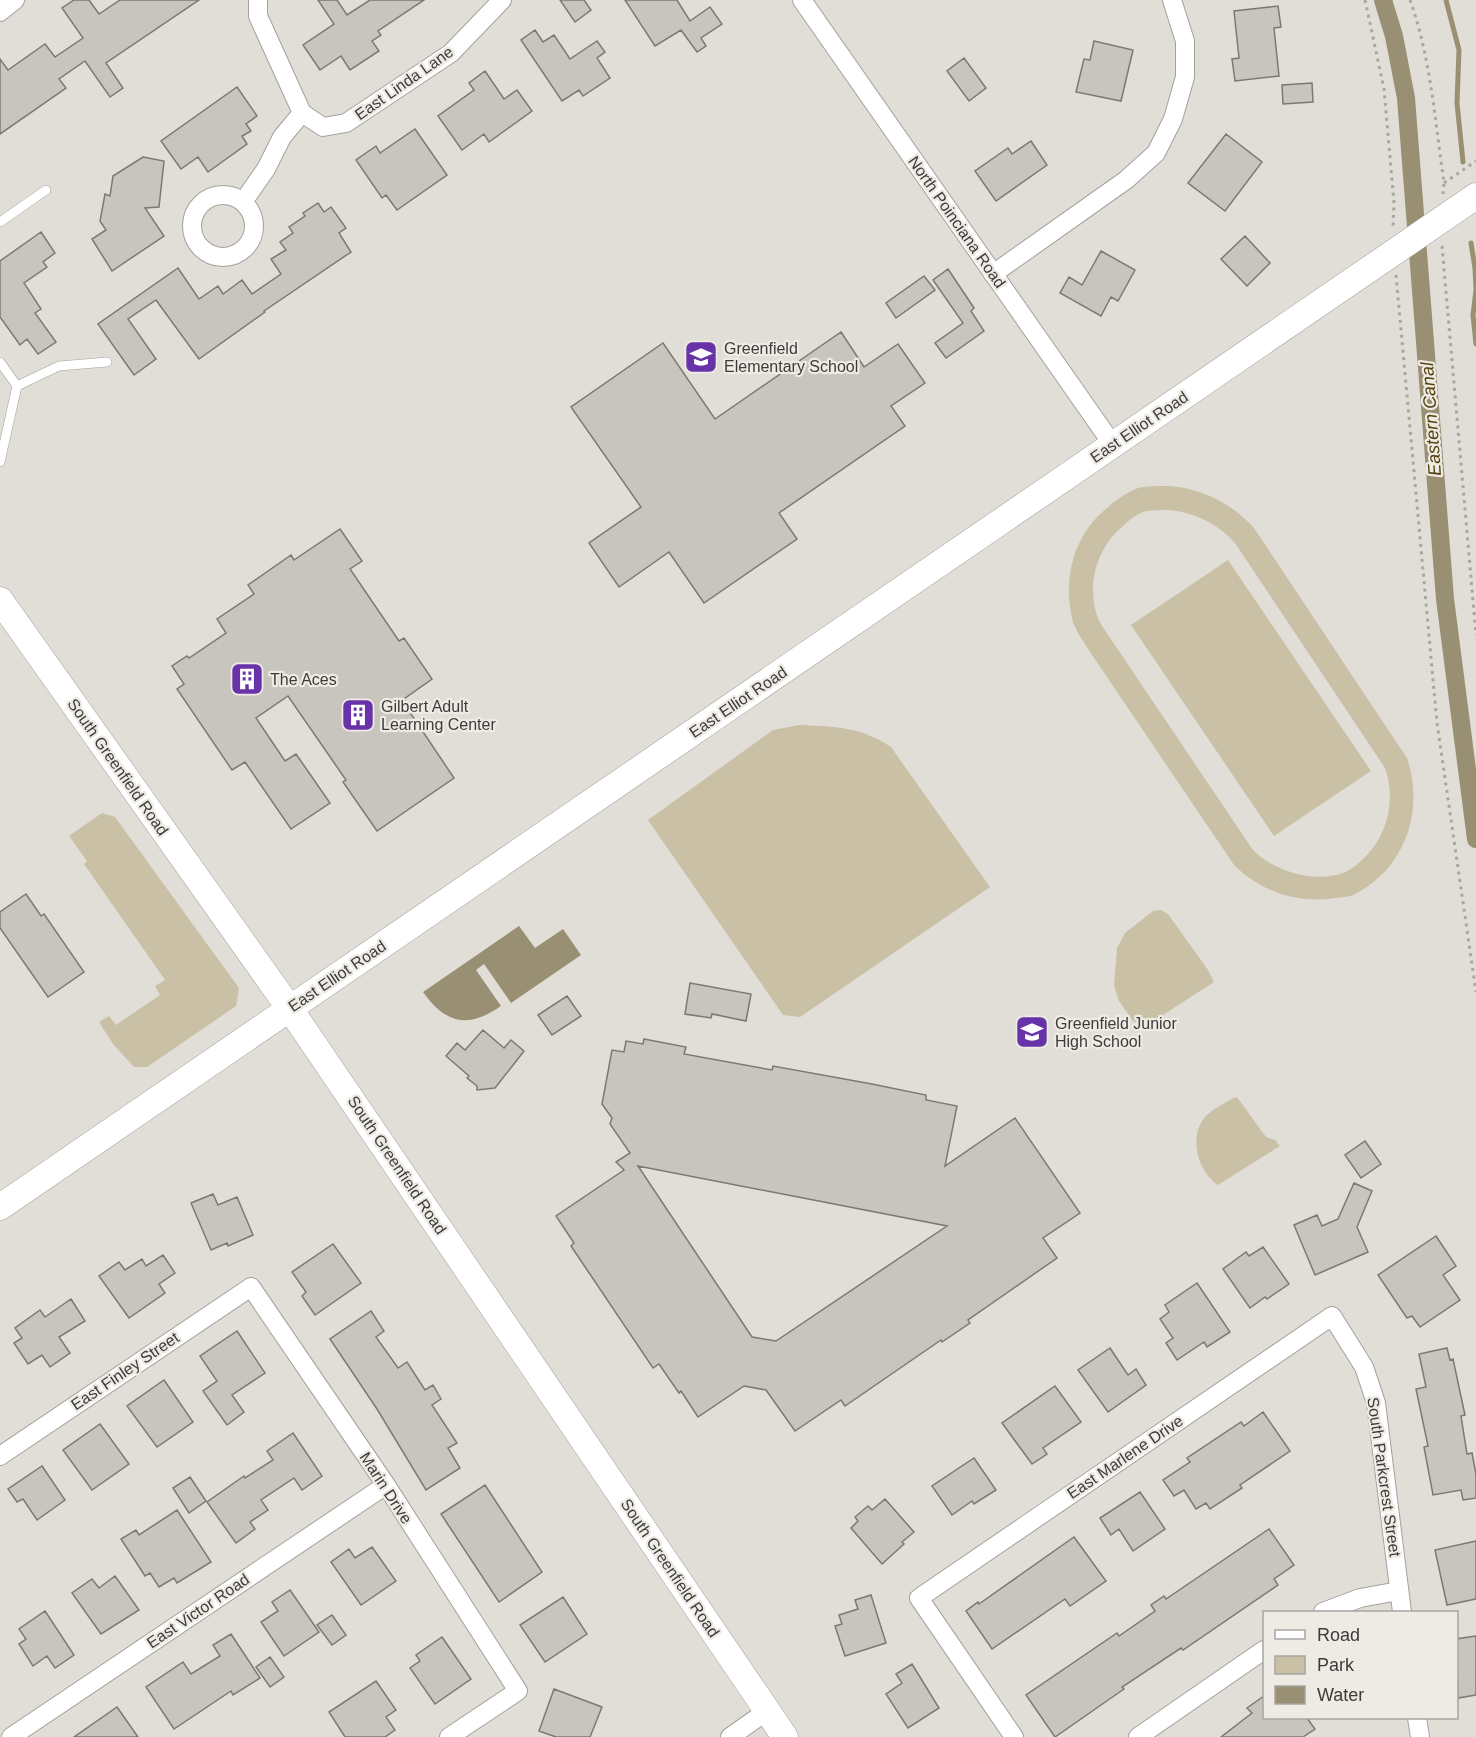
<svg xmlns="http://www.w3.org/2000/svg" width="1476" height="1737" font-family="Helvetica,sans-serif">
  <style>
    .green { fill: #c9c0a6; fill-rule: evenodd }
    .water { fill: #998f73 }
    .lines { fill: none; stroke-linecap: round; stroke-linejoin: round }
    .stream { stroke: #998f73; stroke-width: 5 }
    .canal { stroke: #998f73; stroke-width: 18 }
    .building { fill: #c7c5be; stroke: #7b7973; stroke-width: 1.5; fill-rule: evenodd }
    .lane-casing { stroke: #a3a19b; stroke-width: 10 }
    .street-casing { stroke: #a3a19b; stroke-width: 20 }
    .secondary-casing { stroke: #a3a19b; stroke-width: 27 }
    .path { stroke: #a9a6a2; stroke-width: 3; stroke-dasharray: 3 4.5; stroke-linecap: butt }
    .lane { stroke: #fff; stroke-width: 9 }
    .street { stroke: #fff; stroke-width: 18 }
    .secondary { stroke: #fff; stroke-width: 26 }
    .labels { text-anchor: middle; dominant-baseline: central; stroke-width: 4.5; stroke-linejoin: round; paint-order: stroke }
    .street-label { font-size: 16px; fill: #3d3c3a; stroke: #eeebe5 }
    .poi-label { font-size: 16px; fill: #3d3c3a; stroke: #eeebe5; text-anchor: start }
    .water-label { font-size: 18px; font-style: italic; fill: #53420c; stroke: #eeebe5 }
  </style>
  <rect width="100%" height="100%" fill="#e1ded8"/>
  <!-- green -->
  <path class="green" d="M1171,486C1205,490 1231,503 1254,528L1407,758C1425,810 1405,870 1353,895C1348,897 1341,897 1335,898C1298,904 1261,892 1234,865L1086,646C1082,639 1076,631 1073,622C1062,581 1073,535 1107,508C1116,500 1127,492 1138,488C1148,486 1161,486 1171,486ZM1170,510C1196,513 1218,524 1235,543L1385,768C1396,799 1388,834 1365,857C1359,863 1351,870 1343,873C1313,883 1275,872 1253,850L1100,623C1085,590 1095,549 1123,526C1129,520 1138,513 1146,511C1154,510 1162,510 1170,510Z
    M1228,560L1371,771L1274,836L1131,625Z
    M799,725C836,727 859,726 891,747L990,887L800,1017L783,1015L648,820L773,730Z
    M102,813L115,817L239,988L236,1006L147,1067H134L113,1044L99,1022L109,1016L116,1025L160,995L155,986L165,980L84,864L87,861L69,836Z
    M1161,910L1168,914L1208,970L1214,982L1149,1024L1133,1021L1119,1001L1114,985L1117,948L1125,933L1153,911Z
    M1237,1097L1266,1137L1275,1140L1280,1146L1218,1185C1198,1172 1188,1137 1205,1117C1212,1109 1224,1104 1233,1098Z"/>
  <!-- water -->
  <path class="water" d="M519,926L535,948L563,929L581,955L511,1003L484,964L476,970L501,1006C468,1029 446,1024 423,992Z"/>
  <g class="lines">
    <!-- stream -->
    <path class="stream" d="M1446,0L1459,50L1457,103L1463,162
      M1471,243L1475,268L1476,290L1473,315L1476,344"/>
    <!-- canal -->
    <path class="canal" d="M1383,0L1394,36L1406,98L1445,599L1476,839"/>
  </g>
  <!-- building -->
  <path class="building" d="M74,0H89L99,14L120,0H199L106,63L123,88L110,97L85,61L59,79L66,88L0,134V59L8,70L45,44L55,57L83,38L62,8Z
    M318,0H337L347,15L370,0H424L378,31L381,35L372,41L379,51L350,70L341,56L320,70L303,45L334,24Z
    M560,0H584L591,10L575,22Z
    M625,0H677L690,21L710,7L722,24L701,38L706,46L697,52L681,30L655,46Z
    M1278,6L1281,27L1274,28L1279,76L1235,81L1232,59L1239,58L1234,11Z
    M535,30L543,42L554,35L570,59L597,41L605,52L597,58L610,78L583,96L579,90L562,101L521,40Z
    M1094,41L1133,50L1121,101L1076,92L1084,59L1090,60Z
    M964,58L986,88L969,101L947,71Z
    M485,71L504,99L517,90L532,111L489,142L484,134L462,150L438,116L474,90L469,83Z
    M1312,83L1313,102L1283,104L1282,85Z
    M237,87L257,116L246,124L251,131L242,136L247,144L208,172L198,157L181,169L161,141Z
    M415,129L447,175L397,210L386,195L382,198L356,160L376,146L380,153Z
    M1226,134L1262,162L1225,211L1188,183Z
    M1031,141L1047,165L996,201L975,171L1008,148L1012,154Z
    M143,157L164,161L159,207L145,208L164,236L112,271L92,239L106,230L100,221L105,194L110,196L113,176Z
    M318,203L324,212L331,207L346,228L339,233L351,252L264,311L265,312L199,359L156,300L128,319L156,359L134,375L98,324L178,268L199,299L218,286L223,294L242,280L252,294L281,274L271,259L286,250L280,242L293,233L289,227L305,216L303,213Z
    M41,232L55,253L43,262L47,267L24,283L41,309L35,313L56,342L38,354L27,339L20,345L0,317V261Z
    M1245,236L1270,263L1247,286L1221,259Z
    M1101,251L1135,270L1118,301L1111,297L1101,316L1060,293L1069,277L1082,285Z
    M948,269L974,308L971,311L984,331L946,358L935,343L963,323L933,280Z
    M924,276L935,290L896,318L886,303Z
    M841,332L864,367L898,344L925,383L891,406L905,426L779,513L797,539L704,603L669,552L619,587L589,543L641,507L571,407L663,343L715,419Z
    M340,529L362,561L350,569L399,641L404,638L432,679L404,699L413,713L411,714L454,778L377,831L343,782L346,780L288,696L256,718L285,761L296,754L330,803L291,829L245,762L232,770L177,689L184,684L172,666L187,656L189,658L226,633L217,619L254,594L248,585L291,555L294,560Z
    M26,894L41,916L44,914L84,972L48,997L0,928V912Z
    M690,983L751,994L746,1021L712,1014L711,1018L685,1014Z
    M567,996L581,1016L552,1035L538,1015Z
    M483,1030L504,1048L511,1040L524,1051L495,1088L477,1090V1086L467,1078L469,1076L446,1056L457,1043L465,1050Z
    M644,1039L686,1047L684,1054L772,1070L773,1066L872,1084L926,1095V1100L957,1106L945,1166L1015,1118L1080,1213L1043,1238L1057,1258L968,1320L970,1323L942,1342L941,1340L845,1406L841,1400L795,1431L766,1390L744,1386L698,1417L681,1391L679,1393L659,1364L653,1368L571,1246L574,1243L556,1216L624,1170L616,1162L630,1153L610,1124L612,1118L602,1104L612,1050L624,1052L626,1041L643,1044ZM638,1166L947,1226L776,1341L752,1337Z
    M1365,1141L1381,1164L1361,1178L1345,1155Z
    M1354,1183L1372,1191L1357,1227L1368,1252L1315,1275L1294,1225L1317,1215L1322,1226L1338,1219Z
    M213,1194L218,1205L237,1197L253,1235L228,1246L227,1243L211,1250L191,1203Z
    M1436,1236L1456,1266L1443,1275L1460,1300L1420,1327L1412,1316L1407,1318L1378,1275Z
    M333,1244L361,1283L315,1315L302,1296L306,1292L292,1272Z
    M1263,1247L1289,1284L1267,1299L1265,1297L1250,1308L1223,1269L1246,1252L1249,1256Z
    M163,1255L175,1273L159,1284L165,1293L129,1318L99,1276L119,1262L125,1270L142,1259L146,1266Z
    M1197,1283L1230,1332L1207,1347L1204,1342L1177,1360L1166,1343L1173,1338L1160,1319L1169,1312L1165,1305Z
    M71,1299L85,1321L59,1337L70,1353L50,1367L42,1355L28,1364L14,1343L22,1338L15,1328L40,1310L45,1317Z
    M371,1311L384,1331L376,1337L398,1368L407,1362L425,1390L433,1385L441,1399L432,1405L457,1443L448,1448L460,1468L426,1490L377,1409L330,1339Z
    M237,1331L265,1373L232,1395L244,1412L227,1425L203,1391L217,1381L200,1356Z
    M1110,1348L1128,1375L1136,1369L1146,1385L1108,1412L1078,1370Z
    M1447,1348L1450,1360L1453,1359L1465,1415L1461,1416L1467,1454L1472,1453L1476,1474V1498L1463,1500L1461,1490L1433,1495L1424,1447L1428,1446L1416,1389L1426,1387L1419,1354Z
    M164,1380L193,1422L157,1447L127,1406Z
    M1055,1386L1081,1422L1043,1448L1047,1454L1032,1464L1002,1423Z
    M1263,1412L1290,1451L1240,1485L1242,1488L1210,1509L1206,1503L1196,1509L1184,1490L1174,1496L1163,1480L1190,1462L1187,1458L1241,1422L1244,1426Z
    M100,1424L129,1464L92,1490L63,1450Z
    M293,1433L322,1476L302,1490L294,1478L261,1500L268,1510L250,1522L255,1529L236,1543L207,1502L244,1476L245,1478L273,1460L267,1451Z
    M974,1458L996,1490L974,1504L972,1501L952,1515L932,1486Z
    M42,1466L65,1500L37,1520L23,1499L17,1502L8,1489Z
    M190,1477L206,1501L189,1513L173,1488Z
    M485,1485L542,1572L499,1602L441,1514Z
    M1140,1492L1165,1529L1133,1551L1119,1529L1111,1535L1100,1518Z
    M885,1499L914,1532L902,1542L904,1544L882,1564L851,1528L858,1521L855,1517L868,1506L872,1510Z
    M177,1510L211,1562L177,1583L174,1578L159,1587L150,1573L145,1576L121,1539L136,1530L139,1535Z
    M1269,1529L1294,1565L1274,1579L1278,1585L1183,1650L1181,1648L1122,1687L1124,1689L1055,1737L1026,1695L1117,1633L1119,1636L1155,1611L1151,1605L1164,1596L1166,1599Z
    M1074,1537L1106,1581L1070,1606L1065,1599L992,1649L966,1611L978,1602L979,1604Z
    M1476,1541V1599L1447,1605L1435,1550Z
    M372,1547L396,1581L361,1605L331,1562L349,1549L355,1558Z
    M115,1576L139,1610L101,1634L72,1593L92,1579L99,1588Z
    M290,1590L319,1632L284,1656L261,1622L278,1611L272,1602Z
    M871,1595L886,1643L845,1656L835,1626L842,1624L839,1615L858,1609L855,1600Z
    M563,1597L587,1634L545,1662L520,1625Z
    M45,1611L74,1655L55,1668L47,1656L33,1666L19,1644L26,1639L19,1629Z
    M332,1615L346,1635L332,1645L317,1625Z
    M231,1634L260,1678L233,1695L231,1691L174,1729L146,1687L183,1662L191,1674L220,1656L213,1645Z
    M1476,1636V1695L1458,1698L1456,1639Z
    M442,1637L471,1679L435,1704L410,1668L420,1661L416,1655Z
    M270,1657L284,1677L270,1687L256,1667Z
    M912,1664L939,1708L908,1728L886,1694L902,1683L896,1674Z
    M376,1681L396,1710L386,1717L395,1730L385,1737H345L329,1712Z
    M554,1689L602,1707L590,1737H556L539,1731Z
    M1264,1696V1718H1307L1315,1729L1303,1737H1221L1252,1713L1247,1708Z
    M117,1707L138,1737H74Z"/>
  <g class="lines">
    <defs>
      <path id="lane" d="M0,222L46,190
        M0,362L17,386L0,462
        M17,386L59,366L107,362"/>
      <path id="street" d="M258,0V16L302,113L323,127L346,123L451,53L502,0
        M802,0L1113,445
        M0,12L15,0
        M192 226a31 31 0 1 1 62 0a31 31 0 1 1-62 0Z
        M243,202L266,169L282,137L302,113
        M993,274L1126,180L1156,153L1173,119L1185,77V41L1172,0
        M0,1456L251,1287L386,1485L518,1691L449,1737
        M1323,1612L1360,1598L1399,1591
        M1417,1718L1420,1737
        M11,1737L386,1485
        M730,1737L767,1711
        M1014,1737L919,1598L1332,1316L1364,1367L1376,1403L1402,1612
        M1138,1737L1264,1650"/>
      <path id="secondary" d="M0,600L290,1009L785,1737
        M0,1207L1476,196"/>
    </defs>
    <!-- lane casing -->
    <use href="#lane" class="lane-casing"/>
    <!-- street casing -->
    <use href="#street" class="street-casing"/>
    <!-- secondary casing -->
    <use href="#secondary" class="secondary-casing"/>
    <!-- path -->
    <path class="path" d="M1365,0L1384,89L1394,203L1393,227
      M1410,0C1431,58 1435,122 1444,183L1443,194
      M1444,183L1476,161
      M1442,246L1476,635
      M1396,275L1437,723L1476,992"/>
    <!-- lane -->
    <use href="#lane" class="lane"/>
    <!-- street -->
    <use href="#street" class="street"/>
    <!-- secondary -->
    <use href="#secondary" class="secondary"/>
  </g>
  <!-- icons -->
  <defs>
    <symbol id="school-square" viewBox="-11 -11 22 22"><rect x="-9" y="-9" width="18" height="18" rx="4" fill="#6832a8" stroke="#eeebe5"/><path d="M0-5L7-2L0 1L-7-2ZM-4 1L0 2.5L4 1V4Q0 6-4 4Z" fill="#fff"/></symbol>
    <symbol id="building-square" viewBox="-11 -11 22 22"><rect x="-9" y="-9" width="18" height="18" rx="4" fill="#6832a8" stroke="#eeebe5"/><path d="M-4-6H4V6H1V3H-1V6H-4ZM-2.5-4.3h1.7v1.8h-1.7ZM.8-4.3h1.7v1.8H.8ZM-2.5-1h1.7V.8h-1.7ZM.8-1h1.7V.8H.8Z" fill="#fff"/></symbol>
  </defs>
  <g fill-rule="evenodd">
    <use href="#school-square" x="682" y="338" width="38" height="38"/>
    <use href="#building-square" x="228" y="660" width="38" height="38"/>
    <use href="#building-square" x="339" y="696" width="38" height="38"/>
    <use href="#school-square" x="1013" y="1013" width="38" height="38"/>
  </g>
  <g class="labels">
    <!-- street labels -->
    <g class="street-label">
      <text transform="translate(404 83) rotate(-35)">East Linda Lane</text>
      <text transform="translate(957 222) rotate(55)">North Poinciana Road</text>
      <text transform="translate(1139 427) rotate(-34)">East Elliot Road</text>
      <text transform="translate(738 702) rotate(-34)">East Elliot Road</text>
      <text transform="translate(118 767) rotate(55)">South Greenfield Road</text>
      <text transform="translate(337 976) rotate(-34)">East Elliot Road</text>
      <text transform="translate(397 1165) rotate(56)">South Greenfield Road</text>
      <text transform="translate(125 1371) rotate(-34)">East Finley Street</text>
      <text transform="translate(1125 1457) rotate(-34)">East Marlene Drive</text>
      <text transform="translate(1384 1477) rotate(82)">South Parkcrest Street</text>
      <text transform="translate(386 1488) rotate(57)">Marin Drive</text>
      <text transform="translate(670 1568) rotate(56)">South Greenfield Road</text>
      <text transform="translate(198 1611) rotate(-34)">East Victor Road</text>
    </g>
    <!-- poi labels -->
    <g class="poi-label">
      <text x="724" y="348">Greenfield<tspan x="724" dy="18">Elementary School</tspan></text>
      <text x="270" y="679">The Aces</text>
      <text x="381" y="706">Gilbert Adult<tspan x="381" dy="18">Learning Center</tspan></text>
      <text x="1055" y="1023">Greenfield Junior<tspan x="1055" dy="18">High School</tspan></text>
    </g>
    <!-- water labels -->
    <g class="water-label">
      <text transform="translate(1431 419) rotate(-94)">Eastern Canal</text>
    </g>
  </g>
  <!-- legend -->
  <rect x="1263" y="1611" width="195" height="108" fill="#eeebe5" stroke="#a7a5a1" stroke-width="1.5"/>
  <rect x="1275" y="1630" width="30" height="9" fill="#ffffff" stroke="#a7a5a1" stroke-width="1.5"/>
  <text x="1317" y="1641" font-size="18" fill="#3d3c3a">Road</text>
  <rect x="1275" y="1656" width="30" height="18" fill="#c9c0a6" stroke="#a7a5a1" stroke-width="1.5"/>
  <text x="1317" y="1671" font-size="18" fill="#3d3c3a">Park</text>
  <rect x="1275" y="1686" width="30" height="18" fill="#998f73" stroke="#a7a5a1" stroke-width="1.5"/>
  <text x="1317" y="1701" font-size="18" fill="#3d3c3a">Water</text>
</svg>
